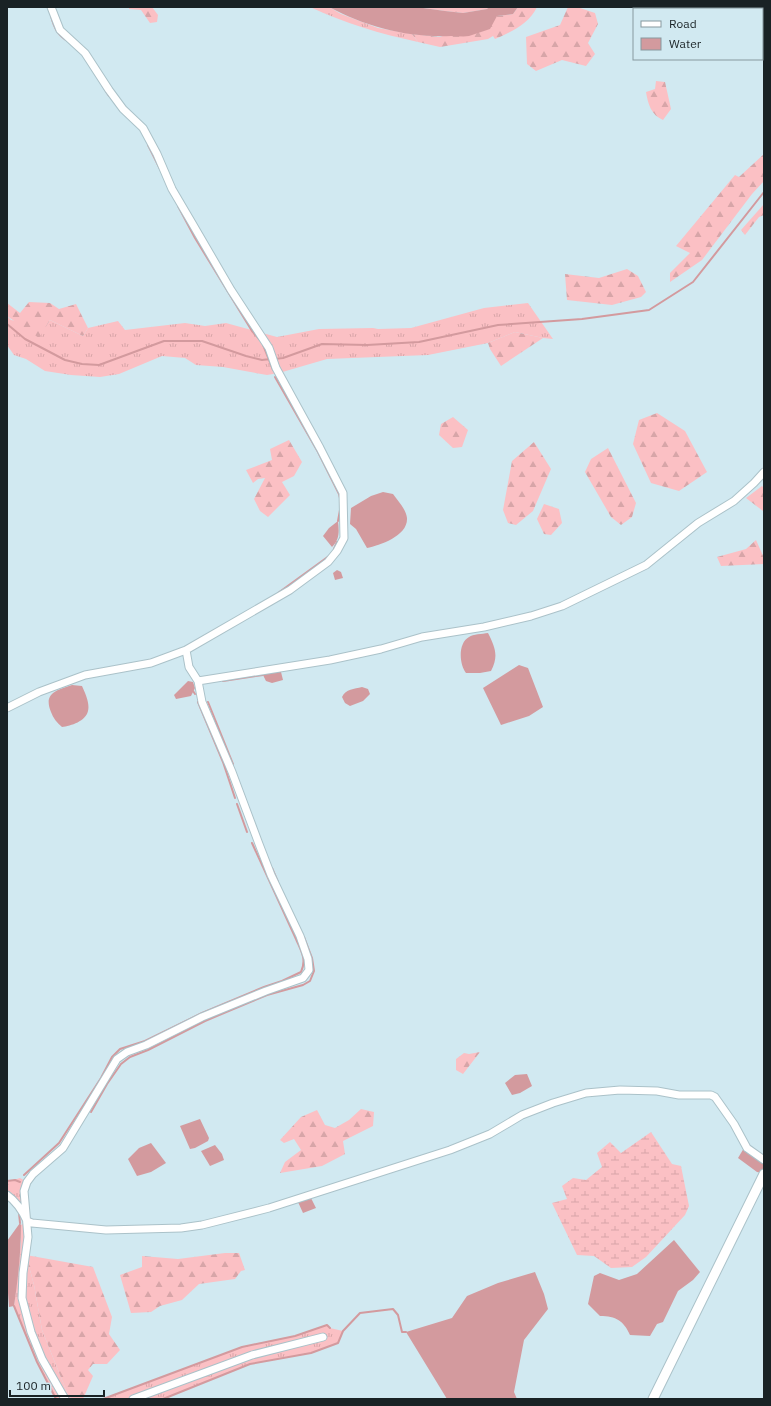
<svg xmlns="http://www.w3.org/2000/svg" width="771" height="1406" font-family="'IBM Plex Sans',sans-serif">
  <style>
    .grass { fill: url(#grass-tufts) }
    .forest { fill: url(#forest-firs) }
    .wetland { fill: url(#wetland-marsh) }
    .water { fill: #d39a9e }
    .lines { fill: none; stroke-linecap: round; stroke-linejoin: round }
    .stream { stroke: #d39a9e; stroke-width: 2 }
    .river { stroke: #d39a9e; stroke-width: 11 }
    .minor-casing { stroke: #abc2c9; stroke-width: 9 }
    .tertiary-casing { stroke: #abc2c9; stroke-width: 11 }
    .minor { stroke: #fff; stroke-width: 7 }
    .tertiary { stroke: #fff; stroke-width: 9 }
  </style>
  <defs>
    <pattern id="grass-tufts" width="24" height="20" patternUnits="userSpaceOnUse"><rect width="24" height="20" fill="#fbc0c4"/><path d="M3 7l-1-3M5 7V3M7 7l1-3M15 17l-1-3M17 17v-4M19 17l1-3" fill="none" stroke="#d7a5a8"/></pattern>
    <pattern id="forest-firs" width="22" height="20" patternUnits="userSpaceOnUse"><rect width="22" height="20" fill="#fbc0c4"/><path d="M5 1l3.5 6h-7zM16 11l3.5 6h-7z" fill="#d7a5a8"/></pattern>
    <pattern id="wetland-marsh" width="20" height="14" patternUnits="userSpaceOnUse"><rect width="20" height="14" fill="#fbc0c4"/><path d="M1 5h8M5 5V1M11 12h8M15 12V8" fill="none" stroke="#d7a5a8"/></pattern>
  </defs>
  <rect width="100%" height="100%" fill="#d1e9f1"/>
  <!-- grass -->
  <path class="grass" d="M310,7H329L341,14L378,28L412,34L418,42C381,34 344,23 310,7Z
    M528,303L553,339L543,338L515,332L488,343L428,355L327,359L279,373L267,375L223,367L196,365L185,358L162,356L119,374L100,377L71,375L45,371L26,359L14,355L7,345V316L11,320L46,326L50,320L83,336L88,328L118,321L125,330L185,323L205,326L226,323L277,337L319,329L373,328L378,329L411,328L484,308Z
    M20,1178L27,1182L24,1191L28,1237L26,1255L34,1285L42,1330L68,1395L72,1399H56L37,1362L14,1306L21,1244V1225L27,1221C22,1210 17,1203 7,1195V1182Z
    M327,1325L330,1328L343,1331L338,1343L311,1353L250,1364L163,1399H103L242,1347L295,1336Z"/>
  <!-- forest -->
  <path class="forest" d="M129,7H152L158,15L157,22L150,23L141,10L129,9Z
    M416,7H489L487,9L463,13L445,11Z
    M518,7H537C529,24 511,32 495,39L493,36L488,39L440,47L418,42L412,34L440,37L497,16L513,14Z
    M568,7L580,8L595,13L598,24L588,43L595,54L586,66L562,60L536,71L527,64L526,37L560,25Z
    M656,81L665,82L671,109L663,120C651,115 648,104 646,92L655,89Z
    M764,154V181L752,194L702,260L670,282V273L690,253L676,246L735,175L739,177Z
    M764,204V215L759,217L745,235L741,230Z
    M627,269L638,276L646,292L641,297L612,305L567,300L565,274L599,278Z
    M29,302L50,303L59,309L76,304L88,328L83,336L50,320L39,338L7,316V303L20,313Z
    M515,332L543,338L501,366L490,349L488,343Z
    M657,413L685,431L707,472L679,491L651,483L633,444L639,420Z
    M453,417L468,430L462,447L453,448L439,435L441,424Z
    M289,440L302,462L294,476L282,482L290,495L268,517L260,511L254,499L265,478L258,479L253,483L246,470L272,460L270,449Z
    M534,442L551,469L533,511L516,525L508,523L503,510L512,461Z
    M608,448L636,503L632,517L621,525L611,517L585,472L591,459Z
    M762,486L764,488L763,511L746,498Z
    M544,504L559,509L562,523L551,535L544,534L537,519Z
    M756,540L764,558V564L721,566L717,557L746,549Z
    M480,1052L463,1074L456,1070V1059L464,1053L469,1054Z
    M361,1109L374,1112L373,1126L343,1141L345,1154L322,1166L280,1173L285,1162L301,1150L294,1139L284,1143L280,1140L301,1117L317,1110L325,1125L335,1128L349,1120Z
    M225,1253H239L245,1270L241,1271L235,1279L199,1284L182,1300L160,1306L151,1312L131,1313L120,1275L142,1267V1256L178,1259Z
    M26,1255L93,1267L112,1317L109,1334L120,1350L107,1364H93L88,1370L93,1376L83,1399H72L68,1395L42,1330L34,1285Z"/>
  <!-- wetland -->
  <path class="wetland" d="M651,1132L672,1164L681,1166L689,1206L685,1215L646,1257L632,1267L611,1268L594,1256L577,1255L552,1203L567,1199L562,1186L573,1178L586,1180L602,1167L597,1153L610,1142L621,1153Z"/>
  <!-- water -->
  <path class="water" d="M329,7H416L445,11L463,13L487,9L489,7H518L513,14L497,16L490,29C483,31 476,34 469,36C464,37 457,36 451,36C409,38 366,27 329,7Z
    M383,492L393,494C398,501 406,509 407,518C408,536 380,545 367,548L356,529L350,524L351,508L371,496Z
    M338,521C339,531 340,539 332,547L323,536L329,528Z
    M337,570L341,572L343,578L335,580L333,573Z
    M488,633C495,647 499,656 491,671L480,673H466C459,664 458,643 469,637C473,634 482,634 488,633Z
    M519,665L528,668L543,707L529,716L501,725L483,688Z
    M274,671L281,672L283,680L272,683L266,681L263,675Z
    M188,681L193,682L195,688L191,696L176,699L174,695Z
    M72,685L82,686C85,693 90,703 88,711C86,721 71,726 62,727C57,723 53,718 51,712C43,693 57,690 72,685Z
    M362,687L368,689L370,694L363,701L350,706L345,703L342,697C346,689 354,689 362,687Z
    M527,1074L532,1086L520,1093L512,1095L505,1083L515,1075Z
    M200,1119L209,1138L208,1141L195,1148L190,1149L180,1126Z
    M151,1143L166,1163L151,1172L137,1176L128,1159L139,1148Z
    M215,1145L222,1154L224,1160L210,1166L201,1151Z
    M744,1148L764,1164L762,1173L757,1172L738,1158Z
    M310,1196L316,1208L303,1213L298,1202Z
    M20,1223L21,1225C21,1252 18,1279 14,1306L9,1307L7,1279V1241Z
    M674,1240L700,1272L693,1280L678,1291L663,1322L657,1324L650,1336L630,1335C624,1321 616,1316 600,1316L588,1304L594,1276L600,1273L619,1280L637,1274Z
    M535,1272L544,1294L548,1309L524,1340L514,1392L517,1399H447L406,1332L452,1318L467,1296L498,1283Z"/>
  <g class="lines">
    <!-- stream -->
    <path class="stream" d="M51,16C54,27 57,35 68,41
      M102,85L109,96
      M148,145L160,169
      M178,206L195,238L252,331L260,340
      M7,324L25,339L65,360L82,364L99,365L164,341H202L246,356L262,360L270,359
      M263,345L273,370
      M274,359L283,358L322,344L367,345L419,342L498,325L582,319L649,310L693,282L764,192
      M275,377L318,452L339,494L340,498
      M338,521L340,510
      M334,549L337,542
      M278,593L329,556
      M223,681L263,675
      M193,691L195,694
      M198,702L223,762L235,798
      M208,702L233,764
      M237,804L247,832
      M272,868L278,882
      M91,1112L107,1084L121,1064L130,1057L148,1050L205,1021L267,995L303,985L310,981L314,971L312,958L304,937
      M24,1175L59,1143L101,1078L112,1057L120,1049L145,1041L202,1013L264,987L282,981L301,972C307,959 301,951 296,939L252,843
      M7,1181L15,1180L20,1182
      M19,1213L20,1223
      M14,1306L37,1362L56,1399
      M103,1399L242,1347L295,1336L327,1325L330,1328
      M163,1399L250,1364L311,1353L338,1343L343,1331L360,1313L393,1309L398,1315L402,1332H406"/>
    <!-- river -->
    <path class="river" d="M671,7L673,9
      M762,34H764"/>
    <defs>
      <path id="minor" d="M51,7L60,30L85,53L109,90L123,109L143,128L157,154L172,189L192,223L231,290L269,348L276,368L320,448L343,493L344,538L337,551L328,562L290,590L186,650
        M7,708L39,692L85,675L151,663L186,650L189,667L198,681L330,660L381,649L422,637L484,627L531,616L562,606L646,565L698,523L734,501L754,483L764,472
        M7,1195C17,1202 22,1210 27,1221L32,1223L106,1230L181,1228L202,1225L269,1208L450,1150L490,1134L522,1115L553,1103L586,1093L620,1090L657,1091L679,1095H711L715,1097L734,1124L747,1148L764,1160
        M65,1399L42,1359L31,1332L22,1298L23,1273L28,1237L24,1191L27,1182L33,1174L63,1148L117,1059L127,1052L146,1045L202,1017L266,991L303,978L309,970L308,959L300,936L271,875L259,844L232,772L202,702L198,681
        M133,1399L252,1355L323,1337"/>
      <path id="tertiary" d="M653,1399L764,1174"/>
    </defs>
    <!-- minor casing -->
    <use href="#minor" class="minor-casing"/>
    <!-- tertiary casing -->
    <use href="#tertiary" class="tertiary-casing"/>
    <!-- minor -->
    <use href="#minor" class="minor"/>
    <!-- tertiary -->
    <use href="#tertiary" class="tertiary"/>
  </g>
  <!-- border -->
  <rect width="771" height="1406" fill="none" stroke="#192225" stroke-width="16"/>
  <!-- legend -->
  <rect x="633" y="8" width="130" height="52" fill="#d1e9f1" stroke="#87999f"/>
  <rect x="641" y="21" width="20" height="6" fill="#ffffff" stroke="#87999f"/>
  <text x="669" y="28" font-size="12" fill="#192225">Road</text>
  <rect x="641" y="38" width="20" height="12" fill="#d39a9e" stroke="#87999f"/>
  <text x="669" y="48" font-size="12" fill="#192225">Water</text>
  <!-- scale -->
  <path d="M10 1390v6h94v-6" fill="none" stroke="#192225" stroke-width="2"/>
  <text x="16" y="1390" font-size="12" fill="#192225" stroke="#d1e9f1" stroke-width="3" paint-order="stroke">100 m</text>
</svg>
